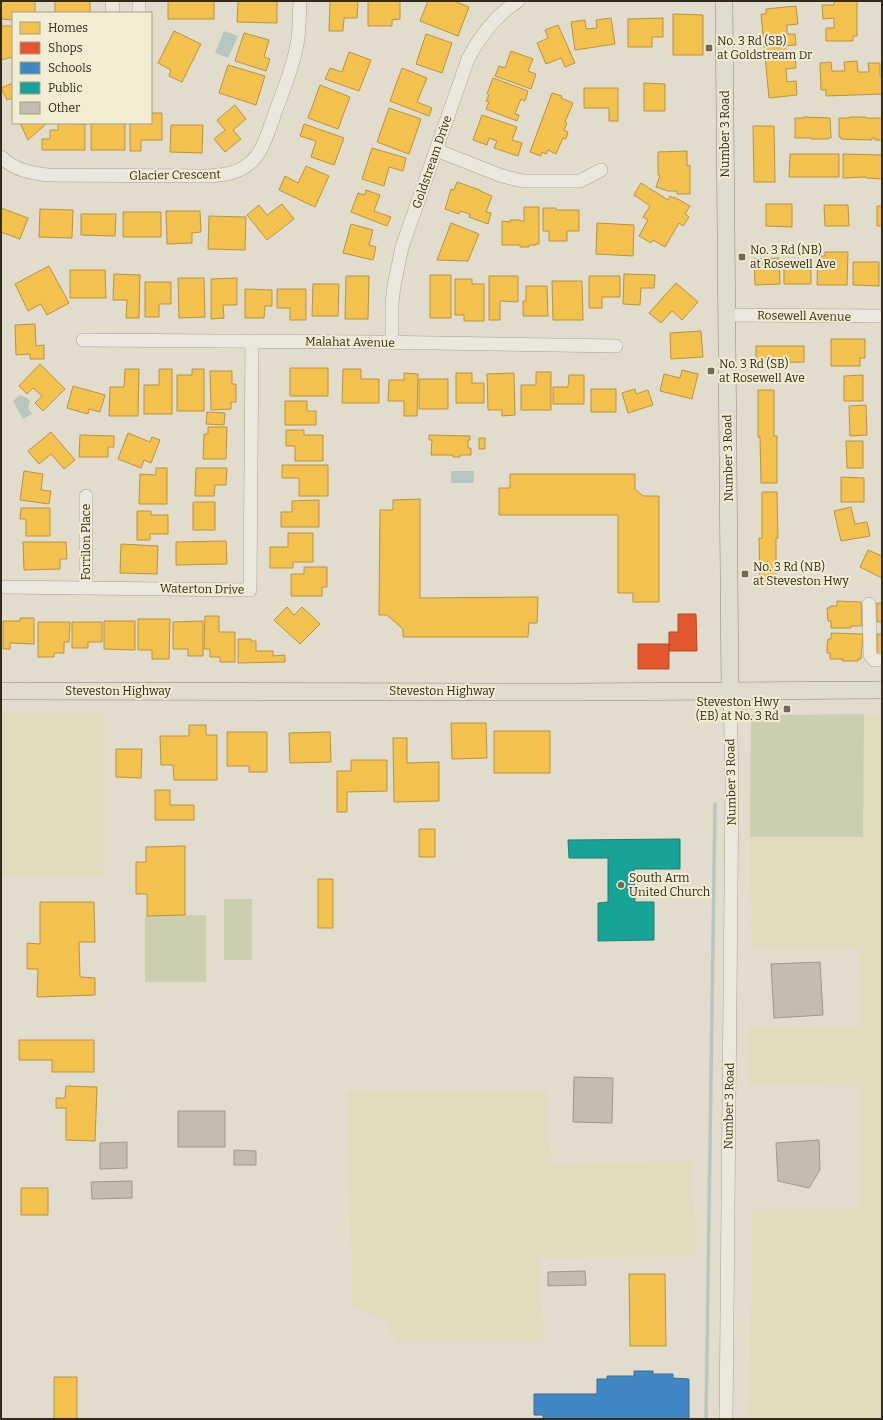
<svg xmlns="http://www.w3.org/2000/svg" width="883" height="1420" font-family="Bitter,serif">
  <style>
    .farmland { fill: #dfdcbd }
    .green { fill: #cccfaf }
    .water { fill: #b7c6be }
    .homes { fill: #f2c14e; stroke: #b89440 }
    .shops { fill: #e4572e; stroke: #af4a29 }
    .schools { fill: #3f88c5; stroke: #3b6c93 }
    .public { fill: #17a398; stroke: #1f7f73 }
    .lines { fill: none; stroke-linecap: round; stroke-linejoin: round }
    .stream { stroke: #b7c6be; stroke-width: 3.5 }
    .building { fill: #c4bcad; stroke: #a0988b }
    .minor-casing { stroke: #a6a195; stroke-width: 14 }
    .major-casing { stroke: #8b867b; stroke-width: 18 }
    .minor { stroke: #eae7dc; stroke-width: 13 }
    .major { stroke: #e0ddce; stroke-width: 17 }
    .poi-dot { fill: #6f695b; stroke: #f1ecd2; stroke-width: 1.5 }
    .labels { text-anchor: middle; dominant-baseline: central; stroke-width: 4; stroke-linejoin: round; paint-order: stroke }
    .poi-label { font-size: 12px; fill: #322b1e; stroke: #f1ecd2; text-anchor: start }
    .street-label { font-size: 12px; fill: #322b1e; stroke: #f1ecd2 }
  </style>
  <rect width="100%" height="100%" fill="#e1dccb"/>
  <!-- farmland -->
  <path class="farmland" d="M1,712H104V876H1Z
    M864,714H882V1419H749L752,1209L861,1208V1087L748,1085L749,1026H861L860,949L751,948L750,837H863Z
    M546,1090L551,1163L691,1161L697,1256L539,1258L544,1343H396L385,1321L352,1308L347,1091Z"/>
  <!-- green -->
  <path class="green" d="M864,714L863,837H750L751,715Z
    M224,899H252V960H224Z
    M206,915V982H145V916Z"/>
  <!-- water -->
  <path class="water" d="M224,31L238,36L228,58L215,53Z
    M20,395L27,398L30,401L28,408L32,414L23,419L13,401Z
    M451,471H474V483H451Z"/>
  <!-- homes -->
  <path class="homes" d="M1,1H35V13H13V20L1,19Z
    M55,1H90V13H55Z
    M168,1H214V19H168Z
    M238,1H277V23L237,22Z
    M330,1H358L357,18H344L343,31H329Z
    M368,1H400V19L392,20V26H368Z
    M428,1H454L469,7L458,36L420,21Z
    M834,1H857V36H853V41H826V28H834V18L823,19L822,5H834Z
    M796,6L798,24L787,25V34H795L796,45L785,46L786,56L795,55L796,68L786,69L787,82L796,81L797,95L769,98L761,14H766V9Z
    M673,14L703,15V55H673Z
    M611,18L615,44L575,50L571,22L585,20L586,29L597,28L596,20Z
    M663,18V37H652V47H628V19Z
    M558,25L575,63L565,67L561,58L546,64L537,43L548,38L545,30Z
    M1,26H13V57L1,60Z
    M174,31L201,44L182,82L169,76L171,70L158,63Z
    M244,33L269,40L264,57L270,59L266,71L235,61Z
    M426,34L452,43L442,73L416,64Z
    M511,51L533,59L528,71L536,74L531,89L495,76L499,66L505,68Z
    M349,52L371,60L359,91L325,79L330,68L342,72Z
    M857,61L858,72H869L868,63H880V76H882V94L826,96V90H821L820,63L831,62L832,71H845L844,62Z
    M228,65L265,76L256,105L219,93Z
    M402,68L427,78L417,102L432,108L429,116L390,101Z
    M493,78L528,91L525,101L521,99L515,114L519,115L517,121L486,109L489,102L486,101L489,95L487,94Z
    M13,83V98L7,100L1,88Z
    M644,83L665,84V111H644Z
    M320,85L350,97L338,129L308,118Z
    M584,88H618V121H609V108H584Z
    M552,93L562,96L561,98L573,103L565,122L567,123L564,130L568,132L566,139L563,138L556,154L548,150L546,154L542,152L541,156L530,152Z
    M235,105L246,119L233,130L241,139L225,152L214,139L225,130L217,120Z
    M389,108L421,119L409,154L377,142Z
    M151,113H162V140H141V151H130V123H151Z
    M482,115L517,127L512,140L522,143L518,156L494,148L497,141L489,138L487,145L473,140Z
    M804,117L830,118L831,138H828V139H811V138H795V118H804Z
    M849,117H866V118H882V117V140H875V138H872V140L841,139V137H839V118H849Z
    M20,123H47L28,140Z
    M58,123L85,124V150H42V139H50V130H58Z
    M91,123H125V150H91Z
    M304,124L344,138L334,165L311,157L316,141L300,136Z
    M171,125H203L202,153L170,152Z
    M753,126H774L775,182H754Z
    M372,148L406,158L403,171L389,167L384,186L362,179Z
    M687,151V166L690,165V194H677V191H668L656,187L660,175H658V152Z
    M790,154H839V177H789Z
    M843,154L882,155V179L866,178V177L843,178Z
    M306,166L329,176L315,207L279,190L285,176L298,183Z
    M457,182L480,190V191L492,196L486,212L491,213L488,224L469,217L470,214L460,211L459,214L445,209L451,189L454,190Z
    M641,183L668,200L670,196L673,198L674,197L690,206L685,214L689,217L683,226L679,223L665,247L653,240L651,243L639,236L648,220L643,217L650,206L634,195Z
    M366,190L380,195L374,211L391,217L387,226L351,212L358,193L365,195Z
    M282,204L294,219L267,240L247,215L259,205L267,215Z
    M766,204H792V227L766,226Z
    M824,205H848L849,226H825Z
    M877,206H882V226H877Z
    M524,207H539V244H536V245H529V247H520V245H502V221L510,222V220H520V221H524Z
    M1,208L28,218L20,239L1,232Z
    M543,208H556V210H579V231H567V241H549V231H543Z
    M40,209L73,210L72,238L39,237Z
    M166,211H200L201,232L192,233V243L167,244Z
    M123,212H161V237H123Z
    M81,214H116L115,236L81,235Z
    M209,216L246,217L245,250L208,249Z
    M451,223L479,234L468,261L437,260Z
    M597,223L634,225L633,256L596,254Z
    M351,224L373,230L369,245L376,247L373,260L343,253Z
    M825,252H848L847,285H817L818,256H825Z
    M779,258L780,284L755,285L754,259Z
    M853,262H879V286L853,285Z
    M49,266L69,303L47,315L41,304L28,311L15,284Z
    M784,268H811V284H784Z
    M70,270H105L106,298H70Z
    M114,274L140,275L139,318H126L127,300H113Z
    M624,274L655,275L654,288H641L640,305L623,304Z
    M430,275H451V318H430Z
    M346,276H369L368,319H345Z
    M489,276H518V302L500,301V320H489Z
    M589,276H620V297H602V308H589Z
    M178,278H204L205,317L179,318Z
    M237,278V305H223L224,318L211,319V279Z
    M455,279H472V284H484V321H464V315H455Z
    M552,281H582L583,320H553Z
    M145,282H171V304H159V317H145Z
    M676,283L698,302L682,320L672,311L661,323L649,313Z
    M313,284H339L338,316H312Z
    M526,286H547L548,316H523V301H526Z
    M245,289L272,290V306H265L264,318H245Z
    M277,289H306V320H290V308H277Z
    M35,324L36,346L44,345V359H30V354L16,355L15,325Z
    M701,331L703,357L671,359L670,333Z
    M831,339H865V358H860V366H831Z
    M756,346H804V362L756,363Z
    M40,364L65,389L43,411L35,403L42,396L33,388L27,394L19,386Z
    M290,368H328V396H290Z
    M125,369H139L138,416H109L110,387H124Z
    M159,369H172V414H144V385H159Z
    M192,369H204V411H177V375H192Z
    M343,369H361V379H379V403H342Z
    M682,370L698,374L692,399L660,391L664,374L680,378Z
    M210,371H232V384H236V402H231V409L211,410Z
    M536,372H551V410H521V385H536Z
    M404,373L418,374L417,416H404V401H388L389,380H404Z
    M456,373H472V383H484V403H456Z
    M514,373L515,415L502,416V410H488L487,374Z
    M569,375H584V404H553V387H568Z
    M863,375V401H844V376Z
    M419,379H448V409H419Z
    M73,386L105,395L100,412L89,409L88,414L67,408Z
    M591,389H616V412H591Z
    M635,389L636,394L648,390L653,405L628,413L622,393Z
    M758,390H774V436H777V483H761L760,437H758Z
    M285,401H307V411H316V425H285Z
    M866,405L867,435L850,436L849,406Z
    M207,412L225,413L224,425L206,424Z
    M208,427H227L226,459H203L204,434H208Z
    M286,430H304V435H323V461H295V446H286Z
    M51,432L75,460L64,469L51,454L39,464L28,451Z
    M128,433L150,442L152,437L160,440L151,463L144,460L141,468L118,459Z
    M80,435L114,436V447H108V457H79Z
    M429,435L470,436V440H468V448H471V455H460V457H453V455H431L432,440H429Z
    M479,438H485V449H479Z
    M846,441H863V468H847Z
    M282,465H328V496H299V478H282Z
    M156,468H167V504H139L140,474L156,475Z
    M196,468H227L226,485H215L214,496H195Z
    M24,471L43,474L41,490L51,491L49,504L20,500Z
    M510,474H635V489L643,496H659V602H633V593H618V515H499V488H510Z
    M841,477L864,478V502H841Z
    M762,492H777L778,538H776V585H760L759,538H762Z
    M420,499V598L538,597L537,623H529L528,637H403V629L387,615H379L380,510H393V500Z
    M319,500V527H281V512H292V501Z
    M193,502H215V530H193Z
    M851,507L855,524L867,522L870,536L841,541L834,511Z
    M21,508H50V536H26V519H20Z
    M137,511H151V515H168V534H150V540H137Z
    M288,533H313V562H293V568H270V547H288Z
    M226,541L227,564L176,565V542Z
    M23,542H66L67,559H60V569L24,570Z
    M121,544L158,546L157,574L120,573Z
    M868,550L882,556V578L860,567Z
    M304,567H327V587H322V596H291V574H304Z
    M837,601L861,602L862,626H851V628H831V621H828L827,608H830V606H837Z
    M877,603H882V622H877Z
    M287,607L294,615L302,607L320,624L300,644L274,620Z
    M205,616H219V632H235V662H220V657H210V649H204Z
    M20,618H34V644L10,643V649H3V621H20Z
    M138,619H170L169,659H152V650H138Z
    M104,621H135V650L104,649Z
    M203,621V656H188V649H173V622Z
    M38,622H70L69,642H64V653H54V657H38Z
    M72,622H102V642H88V648H72Z
    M831,633L863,634L861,659H858V661H842L843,659H830V653H827V645L828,639H831Z
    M877,634H882V654H877Z
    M238,639H251V641H256V651H273V656L285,655V662L238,663Z
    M451,723H486L487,758L452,759Z
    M189,725H206V735H217V780H174L173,765H161L160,736H189Z
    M494,731H550V773H494Z
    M227,732H267V772H249V766H227Z
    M330,732L331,762L290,763L289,733Z
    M393,738H407V763L439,762V801L394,802Z
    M116,749H142L141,778L116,777Z
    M351,760H387V791L347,792V812H337V771H351Z
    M155,790H170V805H194V820H155Z
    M419,829H435V857H419Z
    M185,846V915L147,916V894H136V862H146V847Z
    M318,879H333V928H318Z
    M40,902H94L95,942H79L80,977L95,978V995L37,997L38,969H27V943L40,944Z
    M19,1040H94V1072H52V1060H19Z
    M66,1086L97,1087L95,1141L66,1140V1108H56V1098H65Z
    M21,1188H48V1215H21Z
    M629,1274H665L666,1346H630Z
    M54,1377H77V1419H54Z"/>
  <!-- shops -->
  <path class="shops" d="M678,614H696L697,651H669V632H678Z
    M638,644H669V669H638Z"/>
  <!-- schools -->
  <path class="schools" d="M634,1371H653V1374H673V1378L689,1379V1419H543V1415H534V1394H597V1379H607V1376H634Z"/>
  <!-- public -->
  <path class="public" d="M680,839V869H634L635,902H654V940L598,941V903L608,902V858H569L568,840Z"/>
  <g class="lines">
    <!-- stream -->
    <path class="stream" d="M706,1419L715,804"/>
  </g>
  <!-- building -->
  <path class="building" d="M820,962L823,1015L774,1018L771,964Z
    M574,1077L613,1078L612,1123L573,1122Z
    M178,1111H225V1147H178Z
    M819,1140L820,1170L809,1188L778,1181L776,1143Z
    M127,1142V1168L100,1169V1143Z
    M234,1150L256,1151V1165H234Z
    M132,1181V1198L92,1199L91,1182Z
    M585,1271L586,1285L548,1286V1272Z"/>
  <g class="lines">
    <defs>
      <path id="minor" d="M112,1L113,13
        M139,13V1
        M436,150L502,176L523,181H580L601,170
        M1,157C15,170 30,173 48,175L208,176C225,175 241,173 253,160C264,149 268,131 274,116C282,92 293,69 297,44C300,30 299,15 300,1
        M726,315L882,316
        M83,340L374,342L616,346
        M392,342V303L394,286L402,247L468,59C480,36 496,15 518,1
        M86,496V588
        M1,587L250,590L252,341
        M869,604L870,655L874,660H882
        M726,1419L732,783L730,691"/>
      <path id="major" d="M724,1L730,691
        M1,691L574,692L882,690"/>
    </defs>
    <!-- minor casing -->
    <use href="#minor" class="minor-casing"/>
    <!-- major casing -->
    <use href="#major" class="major-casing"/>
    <!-- minor -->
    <use href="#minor" class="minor"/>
    <!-- major -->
    <use href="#major" class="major"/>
  </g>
  <!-- markers -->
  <g class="poi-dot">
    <rect x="705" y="44" width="8" height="8" rx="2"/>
    <rect x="738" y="253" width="8" height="8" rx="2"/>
    <rect x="707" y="367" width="8" height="8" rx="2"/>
    <rect x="741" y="570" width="8" height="8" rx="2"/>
    <rect x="783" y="705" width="8" height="8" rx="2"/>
    <circle cx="621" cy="885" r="4"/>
  </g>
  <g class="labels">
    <!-- poi labels -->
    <g class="poi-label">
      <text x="717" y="41">No. 3 Rd (SB)<tspan x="717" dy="14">at Goldstream Dr</tspan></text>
      <text x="750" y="250">No. 3 Rd (NB)<tspan x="750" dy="14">at Rosewell Ave</tspan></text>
      <text x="719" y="364">No. 3 Rd (SB)<tspan x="719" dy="14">at Rosewell Ave</tspan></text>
      <text x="753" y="567">No. 3 Rd (NB)<tspan x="753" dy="14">at Steveston Hwy</tspan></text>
      <text x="779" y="702" text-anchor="end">Steveston Hwy<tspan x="779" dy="14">(EB) at No. 3 Rd</tspan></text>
      <text x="629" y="878">South Arm<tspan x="629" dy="14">United Church</tspan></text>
    </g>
    <!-- street labels -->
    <g class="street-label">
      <text transform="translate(725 134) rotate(-90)">Number 3 Road</text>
      <text transform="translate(432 162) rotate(-71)">Goldstream Drive</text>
      <text transform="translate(175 175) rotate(-1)">Glacier Crescent</text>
      <text transform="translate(804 316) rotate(1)">Rosewell Avenue</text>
      <text transform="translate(350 342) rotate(1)">Malahat Avenue</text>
      <text transform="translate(728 458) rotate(-91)">Number 3 Road</text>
      <text transform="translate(86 542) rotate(-90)">Forrilon Place</text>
      <text transform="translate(202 589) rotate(1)">Waterton Drive</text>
      <text x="118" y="691">Steveston Highway</text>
      <text x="442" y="691">Steveston Highway</text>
      <text transform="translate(731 782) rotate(-91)">Number 3 Road</text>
      <text transform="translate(729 1106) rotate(-89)">Number 3 Road</text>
    </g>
  </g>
  <!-- border -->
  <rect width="883" height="1420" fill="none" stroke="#322b1e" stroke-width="4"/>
  <!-- legend -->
  <rect x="12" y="12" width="140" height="112" fill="#f1ecd2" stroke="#a59f8a"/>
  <rect x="20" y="22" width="20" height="12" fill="#f2c14e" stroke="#a59f8a"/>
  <text x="48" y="32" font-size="12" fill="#322b1e">Homes</text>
  <rect x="20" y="42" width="20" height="12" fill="#e4572e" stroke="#a59f8a"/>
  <text x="48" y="52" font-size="12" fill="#322b1e">Shops</text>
  <rect x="20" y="62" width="20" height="12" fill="#3f88c5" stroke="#a59f8a"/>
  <text x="48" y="72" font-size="12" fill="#322b1e">Schools</text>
  <rect x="20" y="82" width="20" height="12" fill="#17a398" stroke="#a59f8a"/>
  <text x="48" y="92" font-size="12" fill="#322b1e">Public</text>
  <rect x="20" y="102" width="20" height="12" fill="#c4bcad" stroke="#a59f8a"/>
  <text x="48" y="112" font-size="12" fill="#322b1e">Other</text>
</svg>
